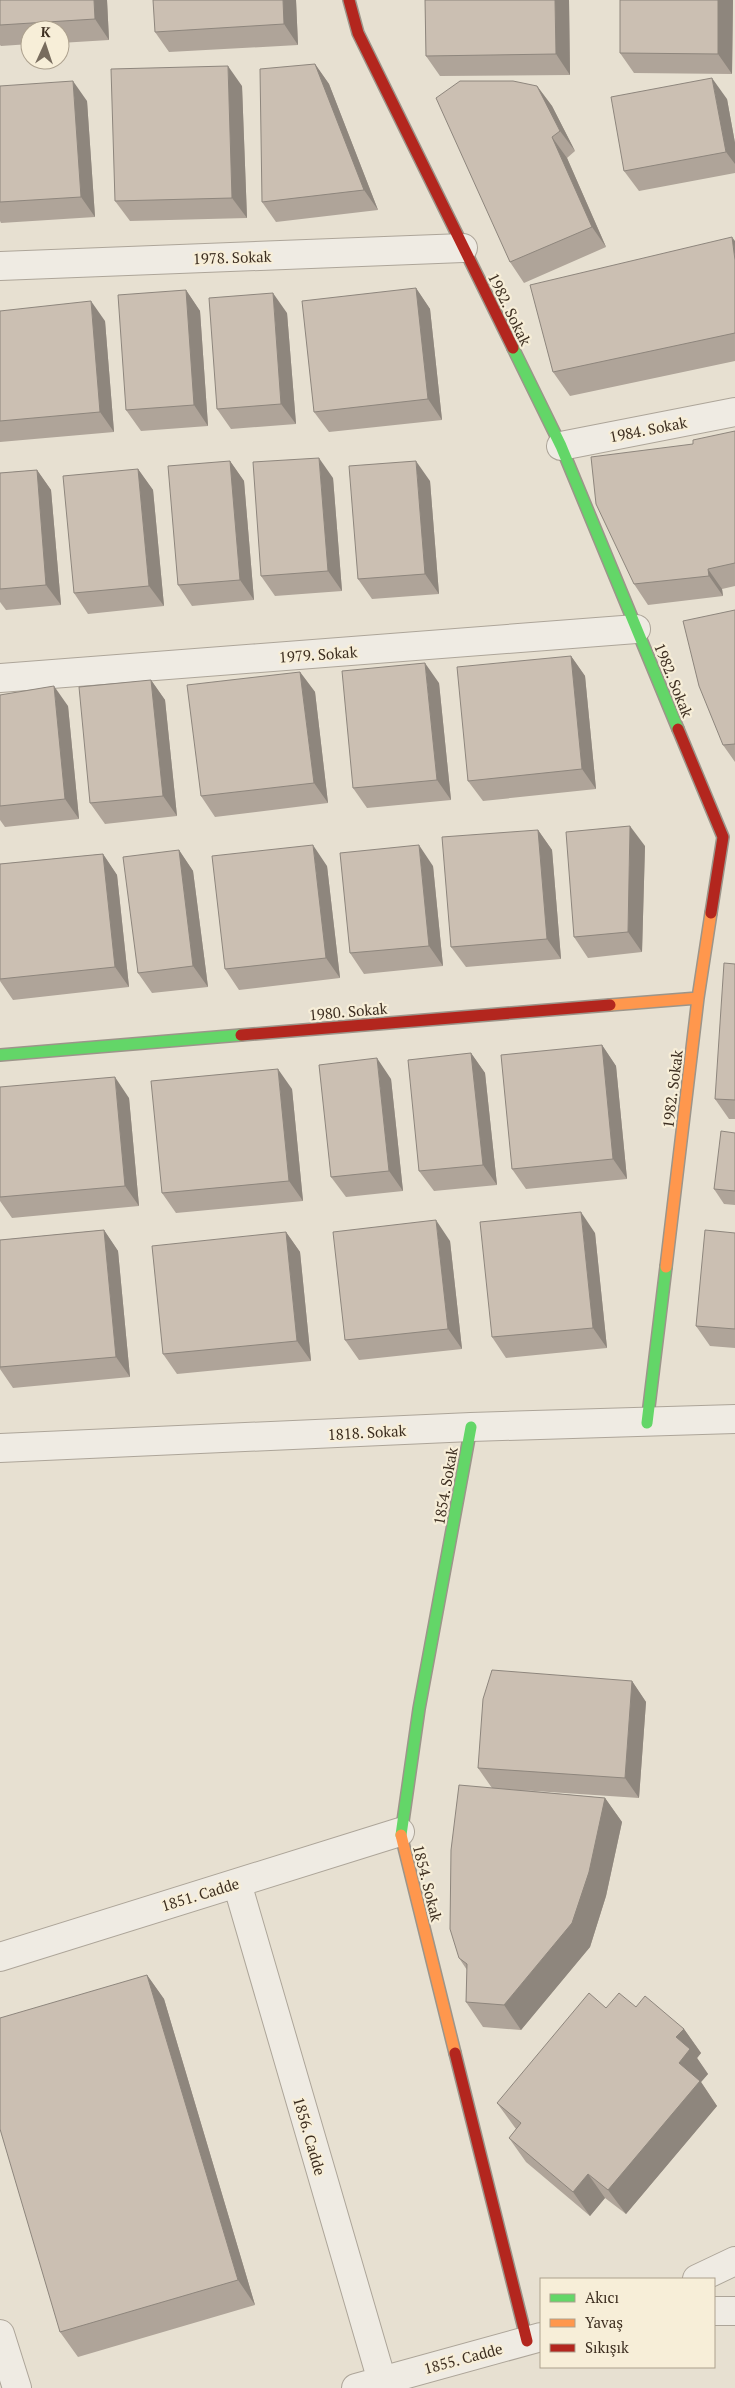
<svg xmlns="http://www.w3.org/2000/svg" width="735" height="2388" font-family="'PT Serif',serif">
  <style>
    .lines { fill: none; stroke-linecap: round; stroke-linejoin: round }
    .street-casing { stroke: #ada599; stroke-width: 30 }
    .fast-casing { stroke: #9c958a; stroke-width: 14 }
    .slow-casing { stroke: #9c958a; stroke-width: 14 }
    .jam-casing { stroke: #9c958a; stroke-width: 14 }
    .street { stroke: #efebe3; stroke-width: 28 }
    .fast { stroke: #63d668; stroke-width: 11 }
    .slow { stroke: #ff974d; stroke-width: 11 }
    .jam { stroke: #b3261e; stroke-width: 11 }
    .wall { fill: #afa499 }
    .shaded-wall { fill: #8e867d }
    .building { fill: #cbbfb2; stroke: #8e867d }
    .labels { text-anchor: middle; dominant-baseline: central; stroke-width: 4.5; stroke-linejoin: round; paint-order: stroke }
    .street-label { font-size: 15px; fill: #3d2e20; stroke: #f7eed8 }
  </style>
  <rect width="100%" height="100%" fill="#e7e0d1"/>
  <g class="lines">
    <defs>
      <path id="street" d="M0,266L463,248
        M561,446L735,412
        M0,678L636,629
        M0,1448L471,1427L735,1419
        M237,1883L384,2388
        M0,1957L400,1832
        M697,2279L735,2261
        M714,2311H735
        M0,2334L17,2388
        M356,2388L541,2337"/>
      <path id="fast" d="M513,348L561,446L678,729
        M0,1055L241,1035
        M647,1423L666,1267
        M401,1835L419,1709L471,1427"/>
      <path id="slow" d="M610,1005L698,998
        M666,1267L698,998L711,913
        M401,1835L455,2053"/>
      <path id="jam" d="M349,0L358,33L513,348
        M678,729L723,837L711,913
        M241,1035L610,1005
        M455,2053L527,2341"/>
    </defs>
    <!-- street casing -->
    <use href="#street" class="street-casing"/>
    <!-- fast casing -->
    <use href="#fast" class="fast-casing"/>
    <!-- slow casing -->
    <use href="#slow" class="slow-casing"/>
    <!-- jam casing -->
    <use href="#jam" class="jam-casing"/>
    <!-- street -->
    <use href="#street" class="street"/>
    <!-- fast -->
    <use href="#fast" class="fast"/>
    <!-- slow -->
    <use href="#slow" class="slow"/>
    <!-- jam -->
    <use href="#jam" class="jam"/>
  </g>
  <!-- wall -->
  <path class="wall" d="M0,0H107L109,40L60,43V30H30V44L1,46L0,45Z
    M296,0L298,45L169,52L155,32Z
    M425,0H569L570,75L440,76L426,56Z
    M733,0L732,74L634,73L620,53Z
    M315,64L329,84L378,210L276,222L262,202Z
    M0,86L87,101L95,217L1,223L0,221Z
    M242,86L247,218L130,221L115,201Z
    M537,86L552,106L575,151L567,158L606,247L524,283L510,262Z
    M727,99L735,143V173L639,191L624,171Z
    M735,241V361L570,396L553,372Z
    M416,288L430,309L442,420L329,432L314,412Z
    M186,290L200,311L208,426L141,431L126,410Z
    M0,311L105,321L114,432L0,442Z
    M287,313L296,424L231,429L217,409Z
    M735,431V586L722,589L723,596L648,605L634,584L693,444Z
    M230,461L244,481L254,600L192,606L178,585Z
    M138,469L153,490L164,606L88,614L74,593Z
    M37,470L51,490L61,605L6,610L0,602V473Z
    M333,478L342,591L275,596L261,576Z
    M430,481L439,594L372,599L358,579Z
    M735,610V762L723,745Z
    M571,656L585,676L596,789L483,801L468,781Z
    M300,672L315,692L328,803L215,817L201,796Z
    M151,680L165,700L177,816L105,824L90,803Z
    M439,683L451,800L367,808L353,788Z
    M0,695L68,706L79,819L5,827L0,820Z
    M538,830L552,850L561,959L466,967L451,947Z
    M645,846L642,952L588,958L574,937Z
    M179,850L193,871L208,987L152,993L138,973Z
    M103,854L117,875L129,987L13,1000L0,981V864Z
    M327,866L340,978L239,990L225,969Z
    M433,866L443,966L364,974L350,953Z
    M735,964V1119H729L715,1099Z
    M602,1045L616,1066L627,1179L526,1189L512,1169Z
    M471,1053L485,1073L497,1185L434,1191L419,1171Z
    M391,1079L403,1191L346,1197L331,1177Z
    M0,1087L129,1098L139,1206L12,1218L0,1201Z
    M292,1089L303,1201L176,1213L162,1193Z
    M735,1133V1205L724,1204L714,1189Z
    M104,1230L118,1251L130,1377L13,1388L0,1369V1240Z
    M286,1232L300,1252L311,1361L177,1374L163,1354Z
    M595,1233L607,1348L506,1358L492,1337Z
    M735,1233V1348L710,1346L696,1326Z
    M450,1241L462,1349L359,1360L345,1340Z
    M632,1681L646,1702L639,1798L520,1790L605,1798L622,1822L606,1896L590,1947L521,2030L483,2027L466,2002L467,1970L459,1958L492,1788L478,1768Z
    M147,1975L164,1999L255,2305L78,2357L60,2332Z
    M636,2007L684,2029L701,2053L697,2058L708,2074L701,2082L717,2106L626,2214L605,2198L590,2216L526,2162L509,2138L516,2129L497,2103L606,2008Z"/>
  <!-- shaded-wall -->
  <path class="shaded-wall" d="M94,0H107L109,40L95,19Z
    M283,0H296L298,45L284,24Z
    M555,0H569L570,75L556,54Z
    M718,0H733L732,74L718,54Z
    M315,64L329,84L378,210L364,190Z
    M228,66L242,86L247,218L232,198Z
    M712,78L727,99L735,143V164L726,152Z
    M73,81L87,101L95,217L81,197Z
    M537,86L552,106L575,151L560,131Z
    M552,137L567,158L606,247L592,227Z
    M732,237L735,241V260Z
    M416,288L430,309L442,420L428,399Z
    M186,290L200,311L208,426L194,405Z
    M273,293L287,313L296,424L281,404Z
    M91,301L105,321L114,432L100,412Z
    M319,458L333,478L342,591L328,571Z
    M230,461L244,481L254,600L240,580Z
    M416,461L430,481L439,594L425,574Z
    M138,469L153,490L164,606L149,586Z
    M37,470L51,490L61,605L46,585Z
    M708,569L722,589L723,596L709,576Z
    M571,656L585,676L596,789L582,769Z
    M425,663L439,683L451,800L437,780Z
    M300,672L315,692L328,803L314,783Z
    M151,680L165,700L177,816L163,796Z
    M54,686L68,706L79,819L65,799Z
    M630,826L645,846L642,952L628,932Z
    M538,830L552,850L561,959L547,939Z
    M313,845L327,866L340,978L326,958Z
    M419,845L433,866L443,966L429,946Z
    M179,850L193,871L208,987L193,966Z
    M103,854L117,875L129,987L115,967Z
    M602,1045L616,1066L627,1179L613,1159Z
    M471,1053L485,1073L497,1185L483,1165Z
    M377,1058L391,1079L403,1191L389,1171Z
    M278,1069L292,1089L303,1201L289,1181Z
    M115,1077L129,1098L139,1206L125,1186Z
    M581,1212L595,1233L607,1348L593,1328Z
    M436,1220L450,1241L462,1349L448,1329Z
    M104,1230L118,1251L130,1377L116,1357Z
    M286,1232L300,1252L311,1361L297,1341Z
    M632,1681L646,1702L639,1798L625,1778Z
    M605,1798L622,1822L606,1896L590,1947L521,2030L504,2005Z
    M147,1975L164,1999L255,2305L238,2280Z
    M684,2029L701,2053L697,2058L708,2074L701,2082L717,2106L626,2214L608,2190L676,2037Z
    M588,2174L605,2198L590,2216L573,2192Z"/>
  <!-- building -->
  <path class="building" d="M0,0H94L95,19L0,25Z
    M153,0H283L284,24L155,32Z
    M425,0H555L556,54L426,56Z
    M620,0H718V54L620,53Z
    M315,64L364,190L262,202L260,69Z
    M228,66L232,198L115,201L111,69Z
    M712,78L726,152L624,171L611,97Z
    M73,81L81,197L0,202V86Z
    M460,81H513L537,86L560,131L552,137L592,227L510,262L436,98Z
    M732,237L735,260V333L553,372L530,285Z
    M416,288L428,399L314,412L302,301Z
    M186,290L194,405L126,410L118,295Z
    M273,293L281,404L217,409L209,298Z
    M91,301L100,412L0,421V311Z
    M735,431V563L708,569L709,576L634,584L596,504L591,457L693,444V440Z
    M319,458L328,571L261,576L253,462Z
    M230,461L240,580L178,585L168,466Z
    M416,461L425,574L358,579L349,466Z
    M138,469L149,586L74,593L63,476Z
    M37,470L46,585L0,589V473Z
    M735,610V744L723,745L699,686L683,621Z
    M571,656L582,769L468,781L457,667Z
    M425,663L437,780L353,788L342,671Z
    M300,672L314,783L201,796L187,685Z
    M151,680L163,796L90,803L79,687Z
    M54,686L65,799L0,806V695Z
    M630,826L628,932L574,937L566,832Z
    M538,830L547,939L451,947L442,837Z
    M313,845L326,958L225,969L212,856Z
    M419,845L429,946L350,953L340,853Z
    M179,850L193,966L138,973L123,857Z
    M103,854L115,967L0,979V864Z
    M724,963L735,964V1100L715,1099Z
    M602,1045L613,1159L512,1169L501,1055Z
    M471,1053L483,1165L419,1171L408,1060Z
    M377,1058L389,1171L331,1177L319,1065Z
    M278,1069L289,1181L162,1193L151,1081Z
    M115,1077L125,1186L0,1197V1087Z
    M721,1131L735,1133V1191L714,1189Z
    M581,1212L593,1328L492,1337L480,1222Z
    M436,1220L448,1329L345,1340L333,1232Z
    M104,1230L116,1357L0,1367V1240Z
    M705,1230L735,1233V1329L696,1326Z
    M286,1232L297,1341L163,1354L152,1246Z
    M492,1670L632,1681L625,1778L478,1768L483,1699Z
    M459,1785L605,1798L589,1872L572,1923L504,2005L466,2002L467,1964L459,1958L450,1929L451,1850Z
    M147,1975L238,2280L60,2332L0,2129V2018Z
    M589,1993L606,2008L619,1993L636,2007L645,1996L684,2029L676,2037L690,2049L679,2063L700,2081L608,2190L588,2174L573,2192L509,2138L521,2123L497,2103Z"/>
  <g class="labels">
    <!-- street labels -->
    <g class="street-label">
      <text transform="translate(232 257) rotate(-2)">1978. Sokak</text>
      <text transform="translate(510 309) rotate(64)">1982. Sokak</text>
      <text transform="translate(648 429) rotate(-11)">1984. Sokak</text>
      <text transform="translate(318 654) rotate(-4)">1979. Sokak</text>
      <text transform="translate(674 680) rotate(68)">1982. Sokak</text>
      <text transform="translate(348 1011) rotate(-5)">1980. Sokak</text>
      <text transform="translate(672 1089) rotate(-83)">1982. Sokak</text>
      <text transform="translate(367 1432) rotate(-3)">1818. Sokak</text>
      <text transform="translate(445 1486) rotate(-80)">1854. Sokak</text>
      <text transform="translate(428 1883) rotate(76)">1854. Sokak</text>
      <text transform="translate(200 1894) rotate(-17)">1851. Cadde</text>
      <text transform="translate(310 2136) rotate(74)">1856. Cadde</text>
      <text transform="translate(463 2358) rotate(-15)">1855. Cadde</text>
    </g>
  </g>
  <!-- legend -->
  <rect x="540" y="2278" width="175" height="90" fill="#f7eed8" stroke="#ada18e"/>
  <rect x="550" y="2294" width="25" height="8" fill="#63d668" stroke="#ada18e"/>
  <text x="585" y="2303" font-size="15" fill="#3d2e20">Akıcı</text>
  <rect x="550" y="2319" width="25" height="8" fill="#ff974d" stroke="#ada18e"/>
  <text x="585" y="2328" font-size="15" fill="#3d2e20">Yavaş</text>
  <rect x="550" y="2344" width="25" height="8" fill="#b3261e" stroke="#ada18e"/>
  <text x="585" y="2353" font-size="15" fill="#3d2e20">Sıkışık</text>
  <!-- north arrow -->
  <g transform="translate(45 45) rotate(3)"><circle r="24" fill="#f7eed8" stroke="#ada18e"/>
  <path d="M0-4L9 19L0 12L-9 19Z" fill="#786c5e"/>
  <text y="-8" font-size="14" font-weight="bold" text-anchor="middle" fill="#3d2e20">K</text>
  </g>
</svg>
